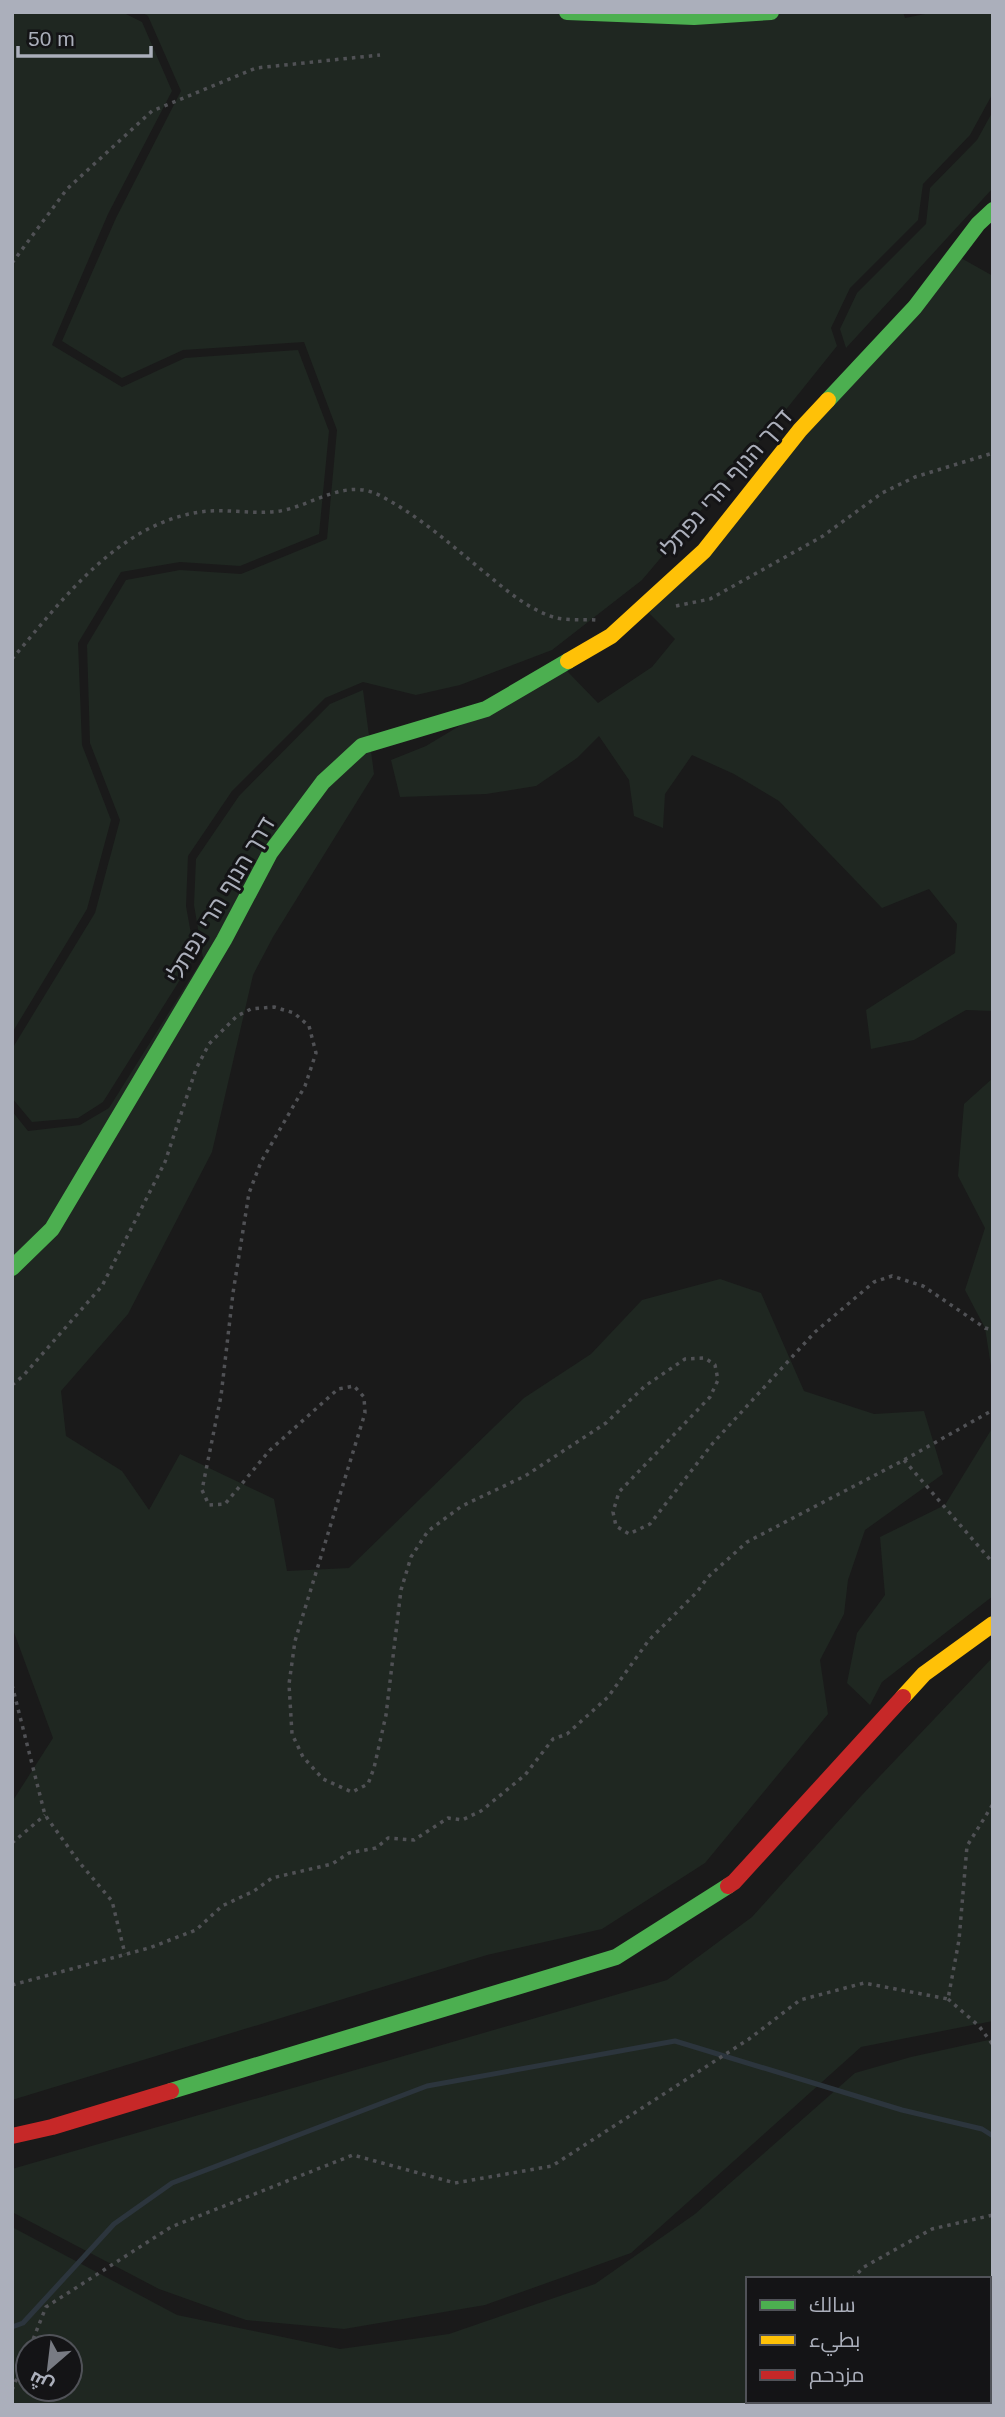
<svg xmlns="http://www.w3.org/2000/svg" width="1005" height="2417" font-family="Helvetica,Cairo,Heebo,sans-serif">
  <style>
    .green { fill: #1f2721; fill-rule: evenodd }
    .lines { fill: none; stroke-linecap: round; stroke-linejoin: round }
    .stream { stroke: #2c353d; stroke-width: 5 }
    .path { stroke: #505155; stroke-width: 3.5; stroke-dasharray: 3.5 5; stroke-linecap: butt }
    .fast { stroke: #4caf50; stroke-width: 16 }
    .slow { stroke: #ffc107; stroke-width: 16 }
    .jam { stroke: #c62828; stroke-width: 16 }
    .labels { text-anchor: middle; dominant-baseline: central; stroke-width: 6; stroke-linejoin: round; paint-order: stroke }
    .street-label { font-size: 23px; fill: #abafbb; stroke: #141416 }
  </style>
  <rect width="100%" height="100%" fill="#1a1a1a"/>
  <!-- green -->
  <path class="green" d="M12,12H122L142,22L172,91L108,214L52,345L122,387L185,358L298,350L329,431L319,534L240,566L180,562L121,572L78,643L82,745L111,820L87,909L12,1033Z
    M141,12H903L905,18L935,12H993V93L970,135L923,184L918,220L850,288L831,328L837,346L784,412L642,580L552,650L460,685L416,695L363,682L325,698L232,791L188,856L186,906L195,956L103,1102L78,1118L32,1122L12,1098V1049L95,913L120,820L90,743L87,645L126,580L180,570L241,574L327,539L337,430L304,342L183,350L122,378L62,341L116,218L181,91L148,16Z
    M993,111V188L846,348L840,329L857,293L926,224L930,188L977,140Z
    M961,258L993,276V1011L966,1010L914,1040L871,1049L866,1010L955,953L957,924L929,889L882,908L779,801L734,774L692,755L665,794L663,828L634,816L629,780L599,736L577,758L536,786L486,794L400,797L391,760L426,746L544,675L566,670L598,703L652,667L675,639L649,613Z
    M363,690L374,774L273,937L253,975L212,1152L128,1314L61,1391L66,1436L122,1471L149,1510L180,1454L274,1499L287,1571L349,1568L524,1398L591,1354L642,1300L720,1279L761,1293L804,1391L874,1414L924,1411L943,1474L865,1530L848,1580L844,1614L820,1660L828,1714L705,1863L602,1929L487,1955L12,2100V1802L53,1738L12,1627V1111L28,1131L80,1125L109,1108L203,958L194,905L196,859L239,796L330,704Z
    M993,1078V1379L985,1328L965,1290L985,1228L958,1176L964,1104Z
    M993,1427V1596L882,1682L870,1705L847,1683L857,1633L885,1595L880,1537L945,1505Z
    M993,1657V2021L861,2047L631,2253L485,2305L344,2329L246,2320L159,2289L12,2212V2169L667,1980L752,1917L862,1795Z
    M993,2039V2405H12V2227L177,2315L340,2349L449,2334L595,2284L695,2214L855,2073L911,2057ZM748,2279H989V2401H748ZM28,2347H70V2389H28Z"/>
  <g class="lines">
    <!-- stream -->
    <path class="stream" d="M12,2327L23,2323L114,2224L172,2183L427,2086L675,2041L902,2110L982,2129L993,2136"/>
    <!-- path -->
    <path class="path" d="M12,263L67,189L152,111L256,68L380,55
      M676,606L710,599L823,536L882,493L915,477L993,453
      M12,659C63,599 118,524 200,512C226,508 254,515 280,511C314,505 346,477 381,496C419,516 450,544 483,571C505,589 526,608 553,617C566,621 583,619 596,620
      M12,1385L23,1376L102,1286L165,1162L196,1069L209,1044L237,1016L251,1009L274,1007L294,1013L309,1026L316,1053L305,1086L261,1162L249,1193L233,1293L221,1396L202,1490L209,1505L225,1504L270,1450L338,1389L354,1386L364,1397L365,1413L295,1641L289,1684L292,1734L303,1757L323,1779L352,1792L368,1784L374,1768L386,1715L401,1590L411,1557L428,1531L462,1506L525,1476L606,1423L645,1386L685,1359L705,1358L715,1365L718,1380L710,1397L619,1492L613,1512L616,1526L629,1534L650,1524L713,1443L815,1332L874,1282L892,1276L923,1286L985,1328L993,1330
      M904,1460L993,1563
      M12,1685L45,1815L79,1862L112,1901L125,1954
      M12,1843L45,1815
      M12,1985L149,1948L196,1930L222,1906L254,1891L272,1878L332,1864L349,1853L376,1848L388,1838L414,1840L448,1818L462,1820L481,1811L525,1775L553,1739L567,1734L608,1697L649,1640L697,1592L708,1577L747,1542L904,1460L993,1410
      M948,1999L979,2026L993,2045
      M852,2279L864,2267L932,2229L993,2215
      M30,2347L46,2307L171,2227L353,2155L455,2183L552,2166L749,2039L800,2000L864,1983L948,1999L959,1940L967,1846L993,1804
      M12,2390L28,2352
      M958,2401L959,2405"/>
    <!-- fast -->
    <path class="fast" d="M567,12L694,17L771,12
      M828,400L915,307L978,224L993,210
      M12,1268L52,1229L224,940L270,853L323,782L362,746L486,709L568,661
      M171,2091L616,1957L728,1886"/>
    <!-- slow -->
    <path class="slow" d="M568,661L611,636L704,551L800,430L828,400
      M903,1697L924,1674L993,1624"/>
    <!-- jam -->
    <path class="jam" d="M728,1886L734,1882L903,1697
      M12,2136L52,2127L171,2091"/>
  </g>
  <g class="labels">
    <!-- street labels -->
    <g class="street-label">
      <text transform="translate(725 484) rotate(-49)">דרך הנוף הרי נפתלי</text>
      <text transform="translate(220 900) rotate(-59)">דרך הנוף הרי נפתלי</text>
    </g>
  </g>
  <!-- border -->
  <rect width="1005" height="2417" fill="none" stroke="#abafbb" stroke-width="28"/>
  <!-- legend -->
  <rect x="746" y="2277" width="245" height="126" fill="#141416" stroke="#505258" stroke-width="2"/>
  <rect x="760" y="2300" width="35" height="10" fill="#4caf50" stroke="#505258" stroke-width="2"/>
  <text x="809" y="2312" font-size="21" fill="#abafbb">سالك</text>
  <rect x="760" y="2335" width="35" height="10" fill="#ffc107" stroke="#505258" stroke-width="2"/>
  <text x="809" y="2347" font-size="21" fill="#abafbb">بطيء</text>
  <rect x="760" y="2370" width="35" height="10" fill="#c62828" stroke="#505258" stroke-width="2"/>
  <text x="809" y="2382" font-size="21" fill="#abafbb">مزدحم</text>
  <!-- north arrow -->
  <g transform="translate(49 2368) rotate(208)"><circle r="33" fill="#141416" stroke="#505258" stroke-width="2"/>
  <path d="M0-5L12 26L0 18L-12 26Z" fill="#787b83"/>
  <text y="-10" font-size="19" font-weight="bold" text-anchor="middle" fill="#abafbb">ش</text>
  </g>
  <!-- scale -->
  <path d="M18 46v10h133v-10" fill="none" stroke="#abafbb" stroke-width="3.5"/>
  <text x="28" y="46" font-size="21" fill="#abafbb" stroke="#141416" stroke-width="5" paint-order="stroke">50 m</text>
</svg>
